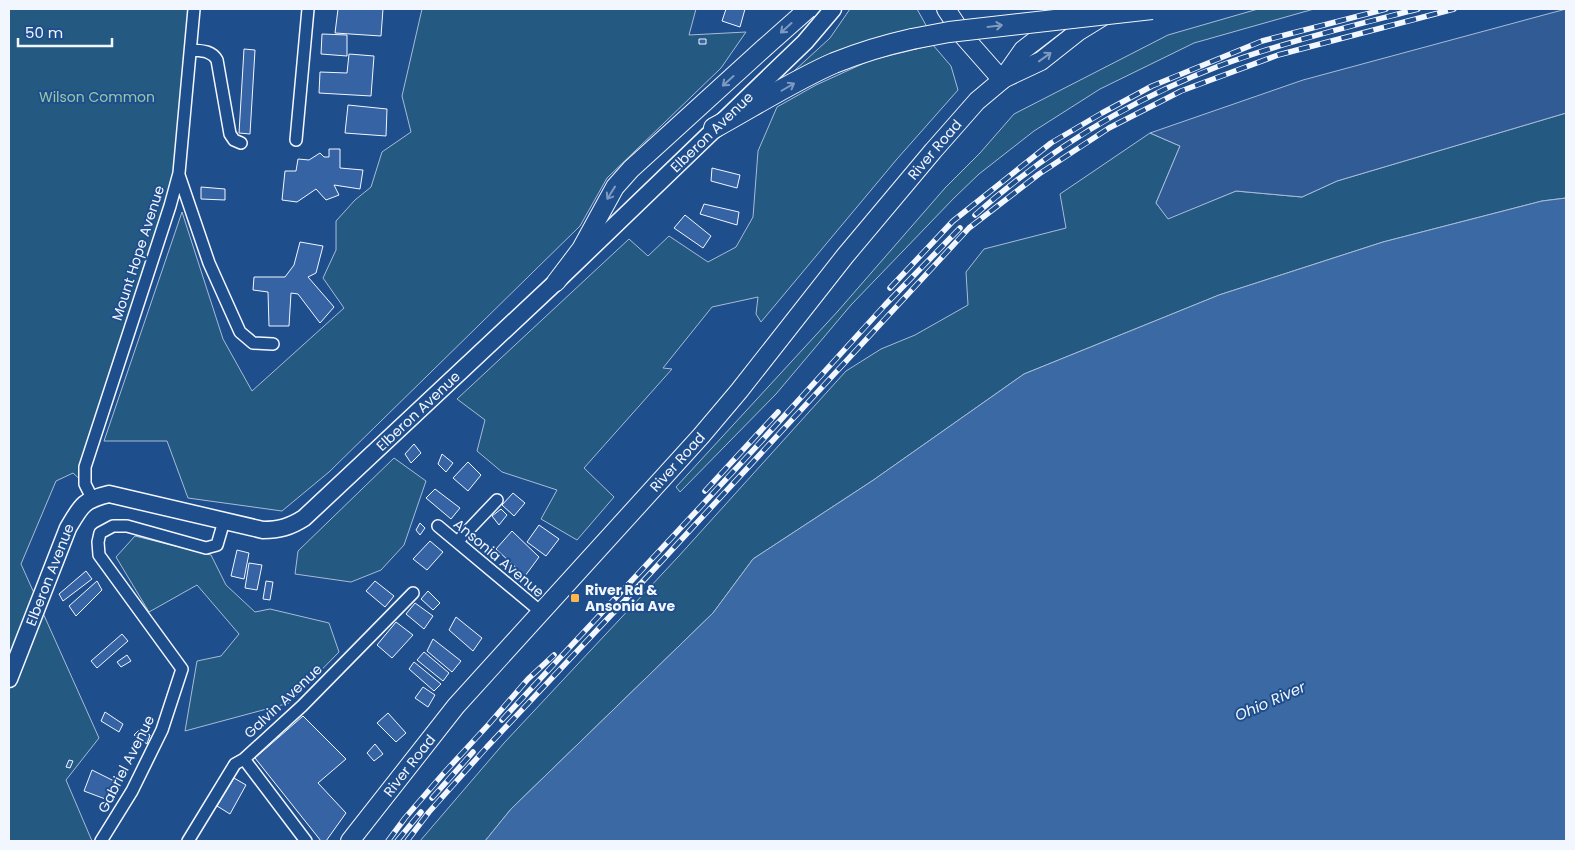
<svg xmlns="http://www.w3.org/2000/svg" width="1575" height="850" font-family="Poppins,sans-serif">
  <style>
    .green { fill: #245a82; stroke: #a8bbd7 }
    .parking { fill: #305b95; stroke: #a8bbd7 }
    .water { fill: #3b69a3; stroke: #a8bbd7 }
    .building { fill: #3563a3; stroke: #f2f6ff }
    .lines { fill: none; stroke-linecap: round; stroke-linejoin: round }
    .street-casing { stroke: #f2f6ff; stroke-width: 14 }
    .secondary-casing { stroke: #f2f6ff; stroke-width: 19 }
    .primary-casing { stroke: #f2f6ff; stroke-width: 20 }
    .highway-casing { stroke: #f2f6ff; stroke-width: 22 }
    .street { stroke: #1f4e8c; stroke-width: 11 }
    .secondary { stroke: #1f4e8c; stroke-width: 16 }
    .primary { stroke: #1f4e8c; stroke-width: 18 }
    .highway { stroke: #1f4e8c; stroke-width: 20 }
    .rail-casing { stroke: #f2f6ff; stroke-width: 5.5 }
    .rail { stroke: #1f4e8c; stroke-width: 4; stroke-dasharray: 11; stroke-linecap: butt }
    .primary-bridge-casing { stroke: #f2f6ff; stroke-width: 20; stroke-linecap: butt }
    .highway-bridge-casing { stroke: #f2f6ff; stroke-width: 22; stroke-linecap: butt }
    .primary-bridge { stroke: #1f4e8c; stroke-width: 18 }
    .highway-bridge { stroke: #1f4e8c; stroke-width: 20 }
    .oneway { stroke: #7e9ac0 }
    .poi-dot { fill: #ffb74d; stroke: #1f4e8c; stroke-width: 2 }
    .labels { text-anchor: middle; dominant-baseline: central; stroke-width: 4; stroke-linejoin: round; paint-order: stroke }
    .park-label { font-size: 14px; fill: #97c8a6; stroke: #1f4e8c }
    .street-label { font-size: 14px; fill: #f2f6ff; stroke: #1f4e8c }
    .poi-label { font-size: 14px; font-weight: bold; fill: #f2f6ff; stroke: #1f4e8c; text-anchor: start }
    .water-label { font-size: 15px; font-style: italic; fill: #f2f6ff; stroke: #1f4e8c }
  </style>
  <rect width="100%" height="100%" fill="#1f4e8c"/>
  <!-- green -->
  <path class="green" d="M9,9H194L179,173L85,484L73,473L56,481L21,564L99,738L66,780L92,841H9Z
    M422,9H696L689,35L746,32L721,68L607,178L580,226L329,472L282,511L188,498L167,441H104L182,212L223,339L252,391L344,308L323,278L336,250V221L355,200L371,187L382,152L411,132L402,96Z
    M850,9H917L927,27L890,34L796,76L794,71L830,38Z
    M1258,9H1314L1194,43L1100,89L1034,131L979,174L954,198L851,305L776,394L680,492L676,487L838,311L945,188L980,153L1014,114L1168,35Z
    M933,45L951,66L958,90L897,159L761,322L756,314L758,297L712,307L663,368L672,369L584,468L614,497L577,540L541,519L557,490L502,472L477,451L485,420L457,399L629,239L648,256L669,236L708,262L736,247L753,217L758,151L777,107L816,85L871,60Z
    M1566,113V198L1542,201L1383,242L1219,295L1024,374L872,481L753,559L713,613L511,809L485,841H420L504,743L678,557L846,371L881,349L915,335L968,305L966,272L984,249L1066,228L1060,194L1150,133L1180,146L1156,203L1168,218L1236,191L1302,197L1337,181Z
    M394,458L426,481L404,545L381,570L351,582L295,574L298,551Z
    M135,536L211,555L226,585L255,612L270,609L329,623L339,652L289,703L185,731L197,661L221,656L239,634L197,585L149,612L116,557Z"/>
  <!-- parking -->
  <path class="parking" d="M1566,9V113L1337,181L1302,197L1236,191L1168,219L1156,203L1180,146L1150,133L1303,80Z"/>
  <!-- water -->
  <path class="water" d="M1566,198V841H485L511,809L713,613L753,559L872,481L1024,374L1219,295L1383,242L1542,201Z"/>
  <!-- building -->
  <path class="building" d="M338,9H383L381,36L335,33Z
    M726,9H745L740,27L722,21Z
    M322,34L347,35V56L321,54Z
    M699,39H706V44H699Z
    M244,49L255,50L250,134L239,133Z
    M349,54L374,56L371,96L319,93L320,72L347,73Z
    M348,105L387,109L386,136L345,133Z
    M329,149H340V168L363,170L360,189L334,185L339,195L326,200L316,189L297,202L282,200L285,171H296L298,159L309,160L320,153L324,157H329Z
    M712,168L740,175L737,188L711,181Z
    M201,187L225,189V200L201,199Z
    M704,204L739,212L737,225L700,214Z
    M685,215L711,236L703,248L674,228Z
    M300,242L323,246L316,273L308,277L334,307L320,323L298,294L291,293L289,326H269L268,292L253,290L254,277H285L294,265Z
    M414,444L421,453L411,463L405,454Z
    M442,454L453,463L446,472L438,464Z
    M468,462L481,475L468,491L453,478Z
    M435,489L460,508L451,519L426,498Z
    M513,493L525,503L514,516L502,505Z
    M501,509L507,515L499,525L492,516Z
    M420,523L425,528L420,535L416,530Z
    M539,525L559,539L546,556L527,542Z
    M512,531L539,557L525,576L496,549Z
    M430,541L443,552L427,570L413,559Z
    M237,550L249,553L244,579L231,576Z
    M249,563L262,565L257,590L245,588Z
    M86,571L92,579L63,601L59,594Z
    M97,581L102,590L76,616L69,606Z
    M266,581L273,582L270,600L263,599Z
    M375,581L394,596L385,607L366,591Z
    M428,591L440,603L433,610L421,599Z
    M415,603L433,616L424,629L406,614Z
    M456,617L482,638L473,651L449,630Z
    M396,622L413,635L392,658L377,645Z
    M122,634L128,641L97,668L91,661Z
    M433,639L461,661L452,672L427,651Z
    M424,652L449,673L443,681L417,660Z
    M127,655L131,661L121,667L117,662Z
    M414,662L441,684L434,691L409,669Z
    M423,687L435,695L428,707L415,698Z
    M105,712L123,724L119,732L101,721Z
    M388,713L406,733L396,742L377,723Z
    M303,716L346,759L318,783L346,813L326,841H321L255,758Z
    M140,729L150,735L147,744L134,735Z
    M375,744L383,754L374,761L367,753Z
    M69,760L73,761L70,768L66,767Z
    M92,770L116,782L108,800L84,791Z
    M234,778L246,785L230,814L217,806Z"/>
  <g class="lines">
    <defs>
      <path id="street" d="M191,50C201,51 211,50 217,60L230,134L234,140L241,143
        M296,140L308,9
        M179,175L209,263L240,332L253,343L273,344
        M92,498L85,484V467L170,206L179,173L194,9
        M438,526L541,612
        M458,541L497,500
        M244,759L306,841
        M101,841L132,791L162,730L182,669L99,555L98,542L100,533L113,526H127L206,548L217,545L224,521
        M188,841L235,764L244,759L302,706L413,593"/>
      <g id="secondary">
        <path id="s1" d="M9,679L68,528C81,506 83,500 109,494L263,530C279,530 290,527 304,518L556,282L805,42L833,9"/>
      </g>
      <g id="primary">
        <path d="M946,9L965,38L1002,80"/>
        <path d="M1005,78L1041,61L1079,31L1105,15"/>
        <path d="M556,282L581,249L615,187L631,169L764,48"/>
        <path id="s2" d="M350,841L456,706L701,436L739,391L845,256L933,151L977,101L1002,80L1023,50L1066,17"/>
      </g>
      <path id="highway" d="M714,128C754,106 793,81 834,63C859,53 885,45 912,39"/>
    </defs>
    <!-- street casing -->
    <use href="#street" class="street-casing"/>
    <!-- secondary casing -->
    <use href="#secondary" class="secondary-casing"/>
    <!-- primary casing -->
    <use href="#primary" class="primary-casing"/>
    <!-- highway casing -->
    <use href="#highway" class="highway-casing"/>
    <!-- street -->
    <use href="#street" class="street"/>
    <!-- secondary -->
    <use href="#secondary" class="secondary"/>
    <!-- primary -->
    <use href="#primary" class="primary"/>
    <!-- highway -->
    <use href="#highway" class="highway"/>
    <defs>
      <path id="rail" d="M975,215C1046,152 1130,100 1219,66C1284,42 1352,26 1418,9
        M890,288L953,221L1051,143L1102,113L1152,86L1262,41L1386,9
        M705,491L778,412
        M502,720L756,447L885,305L960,228
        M432,798L473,752
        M388,841L405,818L443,774L489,724L528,679L554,655
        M397,841L421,812
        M407,841L429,812L487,747L645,579L969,228L1039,174L1109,128L1181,91L1278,55L1454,9"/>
    </defs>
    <!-- rail casing -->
    <use href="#rail" class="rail-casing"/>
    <!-- rail -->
    <use href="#rail" class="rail"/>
    <defs>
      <path id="primary-bridge" d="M764,48L808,9"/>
      <path id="highway-bridge" d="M912,39L949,32L1152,9"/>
    </defs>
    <!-- primary-bridge casing -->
    <use href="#primary-bridge" class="primary-bridge-casing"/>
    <!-- highway-bridge casing -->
    <use href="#highway-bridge" class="highway-bridge-casing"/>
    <!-- primary-bridge -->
    <use href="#primary-bridge" class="primary-bridge"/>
    <!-- highway-bridge -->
    <use href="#highway-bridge" class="highway-bridge"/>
  </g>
  <!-- one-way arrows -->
  <defs><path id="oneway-shaft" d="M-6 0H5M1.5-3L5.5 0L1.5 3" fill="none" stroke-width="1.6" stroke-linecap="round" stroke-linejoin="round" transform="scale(1.25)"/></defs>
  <g class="oneway">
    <use href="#oneway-shaft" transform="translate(995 26) rotate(-7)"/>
    <use href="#oneway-shaft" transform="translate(786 28) rotate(138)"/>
    <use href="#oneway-shaft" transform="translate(1045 57) rotate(-36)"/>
    <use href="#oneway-shaft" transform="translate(728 81) rotate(138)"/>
    <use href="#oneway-shaft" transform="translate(788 87) rotate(-30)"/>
    <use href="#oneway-shaft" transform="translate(611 193) rotate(122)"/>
  </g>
  <!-- markers -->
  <rect class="poi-dot" x="570" y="593" width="10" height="10" rx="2.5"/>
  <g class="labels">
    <!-- park labels -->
    <g class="park-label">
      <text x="97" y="97">Wilson Common</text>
    </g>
    <!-- street labels -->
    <g class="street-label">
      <text stroke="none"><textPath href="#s1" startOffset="981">Elberon Avenue</textPath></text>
      <text stroke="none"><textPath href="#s2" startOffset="906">River Road</textPath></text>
      <text transform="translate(138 253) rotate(-72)">Mount Hope Avenue</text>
      <text stroke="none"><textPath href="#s1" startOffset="576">Elberon Avenue</textPath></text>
      <text stroke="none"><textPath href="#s2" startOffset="501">River Road</textPath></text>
      <text transform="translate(499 558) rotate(40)">Ansonia Avenue</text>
      <text stroke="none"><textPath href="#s1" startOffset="112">Elberon Avenue</textPath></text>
      <text transform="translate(283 701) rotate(-43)">Galvin Avenue</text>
      <text transform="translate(126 764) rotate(-63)">Gabriel Avenue</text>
      <text stroke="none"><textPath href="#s2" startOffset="96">River Road</textPath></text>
    </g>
    <!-- poi labels -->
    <g class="poi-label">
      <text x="585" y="590">River Rd &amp;<tspan x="585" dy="16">Ansonia Ave</tspan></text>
    </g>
    <!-- water labels -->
    <g class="water-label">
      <text transform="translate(1270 701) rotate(-24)">Ohio River</text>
    </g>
  </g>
  <!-- border -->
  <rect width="1575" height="850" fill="none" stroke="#f2f6ff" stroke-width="20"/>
  <!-- scale -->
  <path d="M18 38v8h94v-8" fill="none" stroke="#f2f6ff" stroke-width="2.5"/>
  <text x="25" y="38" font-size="15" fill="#f2f6ff" stroke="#1f4e8c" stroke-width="4" paint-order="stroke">50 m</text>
</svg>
